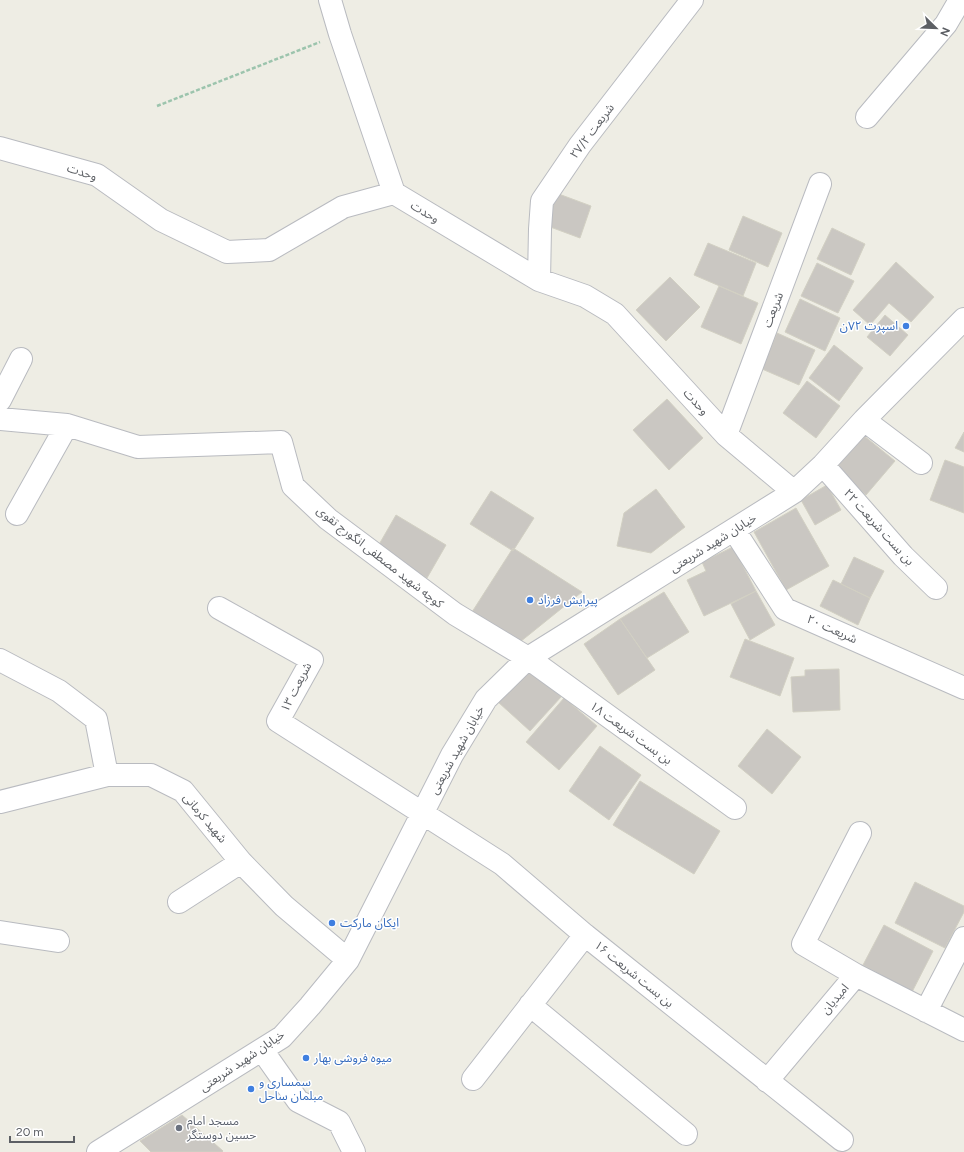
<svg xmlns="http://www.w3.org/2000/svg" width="964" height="1152" font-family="Figtree,'Noto Sans Arabic',sans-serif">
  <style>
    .building { fill: #cac7c2; stroke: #d2d0c3 }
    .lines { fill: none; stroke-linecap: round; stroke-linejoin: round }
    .minor-casing { stroke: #b9bbc0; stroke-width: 24 }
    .path { stroke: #9cc4ad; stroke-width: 2.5; stroke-dasharray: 4 2; stroke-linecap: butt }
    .minor { stroke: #fff; stroke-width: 22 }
    .shop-dot { fill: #3f7fe0; stroke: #fff; stroke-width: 1.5 }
    .worship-dot { fill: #6b7280; stroke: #fff; stroke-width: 1.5 }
    .labels { text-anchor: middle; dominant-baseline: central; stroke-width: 3; stroke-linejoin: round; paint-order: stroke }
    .street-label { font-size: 12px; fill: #5c5f64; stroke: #fff }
    .shop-label { font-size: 12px; fill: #366cbe; stroke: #fff; text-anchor: start }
    .worship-label { font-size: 12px; fill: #5b616d; stroke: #fff; text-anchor: start }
  </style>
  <rect width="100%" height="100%" fill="#eeede4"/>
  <!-- building -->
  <path class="building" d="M556,193L591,206L580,238L545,225Z
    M743,216L782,233L768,267L729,250Z
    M832,228L865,244L851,275L817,259Z
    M708,243L756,263L743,296L694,275Z
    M896,262L934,297L911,322L889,303L870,325L853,310Z
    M817,263L854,281L838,313L801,296Z
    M670,277L700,307L666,341L636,310Z
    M719,286L758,303L741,344L701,327Z
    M800,299L840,318L825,351L785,332Z
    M885,315L908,335L890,356L867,337Z
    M777,333L815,350L799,385L762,369Z
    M834,345L863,368L839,401L809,378Z
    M807,381L840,406L816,438L783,413Z
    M667,399L703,438L669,470L633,430Z
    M964,432V452L955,448Z
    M863,435L895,461L866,495L835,469Z
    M945,460L964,467V513L930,500Z
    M827,485L841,510L815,525L801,500Z
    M656,489L685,527L651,553L617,546L624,513Z
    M491,491L534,518L513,551L470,524Z
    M796,508L829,566L786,590L754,532Z
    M396,515L446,545L427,578L377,548Z
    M733,547L756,591L704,616L687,580L706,571L702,562Z
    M513,548L582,592L520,642L472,612Z
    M854,557L884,571L870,598L841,584Z
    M833,580L870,598L858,625L820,606Z
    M756,591L775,625L750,640L731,604Z
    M664,592L689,632L647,658L620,619Z
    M620,619L655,670L618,695L584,644Z
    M745,639L794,658L780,696L730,677Z
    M529,667L561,697L530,731L498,702Z
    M839,669L840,710L793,712L791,677L805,676V670Z
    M564,698L597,726L559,770L526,742Z
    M767,729L801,757L772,794L738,766Z
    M600,746L641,775L609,820L569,791Z
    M640,781L720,831L694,874L613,825Z
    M915,882L964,906V912L945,948L895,923Z
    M884,925L933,951L912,992L863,965Z
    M182,1115L223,1151L222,1152H151L140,1141Z"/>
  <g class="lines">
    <defs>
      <path id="minor" d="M330,0L340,34L394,193
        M867,117L946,24L960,0
        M0,148L97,175L161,220L227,252L269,250L343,207L394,193L539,280L585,296L615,314L726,435L794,492
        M539,280L540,229L542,201L580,145L692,0
        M0,400L21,359
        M0,419L67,425L138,447L281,442L293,486L328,519L455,614L528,658L735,808
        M864,420L921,463
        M726,435L820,184
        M823,465L903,556L936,588
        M17,514L67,425
        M734,530L785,609L964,688
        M219,608L312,660L278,721L502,864L585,935L842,1140
        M0,660L59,691L96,719L107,775
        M0,802L107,775H151L183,791L241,862L284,906L348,960
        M179,902L241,862
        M0,932L58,941
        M856,975L803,944L860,833
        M530,1005L686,1134
        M926,1011L964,938
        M262,1050L298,1101L339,1122L354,1152
        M473,1079L585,935
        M767,1081L856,975L964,1030
        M98,1152L282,1037L310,1006L348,960L452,755L486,699L528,658L794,492L823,465L864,420L964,319"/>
    </defs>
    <!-- minor casing -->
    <use href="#minor" class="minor-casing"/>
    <!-- path -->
    <path class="path" d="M157,106L320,42"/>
    <!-- minor -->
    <use href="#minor" class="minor"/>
  </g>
  <!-- markers -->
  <g class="shop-dot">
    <circle cx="906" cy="326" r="4"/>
    <circle cx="530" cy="600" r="4"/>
    <circle cx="332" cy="923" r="4"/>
    <circle cx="306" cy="1058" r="4"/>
    <circle cx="251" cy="1089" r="4"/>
  </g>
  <circle class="worship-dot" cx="179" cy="1128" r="4"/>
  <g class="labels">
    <!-- street labels -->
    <g class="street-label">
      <text transform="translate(592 131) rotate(-53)">شریعت ۲۷/۲</text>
      <text transform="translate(82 172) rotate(18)">وحدت</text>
      <text transform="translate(425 212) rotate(31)">وحدت</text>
      <text transform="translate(773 310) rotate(-69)">شریعت</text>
      <text transform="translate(696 402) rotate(48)">وحدت</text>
      <text transform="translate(879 527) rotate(48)">بن بست شریعت ۲۲</text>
      <text transform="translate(713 543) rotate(-32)">خیابان شهید شریعتی</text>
      <text transform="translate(380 557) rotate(38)">کوچه شهید مصطفی انگورج تقوی</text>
      <text transform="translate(832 629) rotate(24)">شریعت ۲۰</text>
      <text transform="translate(296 687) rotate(-63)">شریعت ۱۳</text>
      <text transform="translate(631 733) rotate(36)">بن بست شریعت ۱۸</text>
      <text transform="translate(457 750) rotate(-61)">خیابان شهید شریعتی</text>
      <text transform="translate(205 818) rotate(50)">شهید کرمانی</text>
      <text transform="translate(634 974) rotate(39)">بن بست شریعت ۱۶</text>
      <text transform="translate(835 999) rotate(-50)">امیدیان</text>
      <text transform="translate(242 1061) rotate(-34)">خیابان شهید شریعتی</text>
    </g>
    <!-- shop labels -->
    <g class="shop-label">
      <text x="898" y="326" text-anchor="end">اسپرت ۷۲ن</text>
      <text x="538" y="600">پیرایش فرزاد</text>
      <text x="340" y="923">ایکان مارکت</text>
      <text x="314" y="1058">میوه فروشی بهار</text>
      <text x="259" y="1082">سمساری و<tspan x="259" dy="14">مبلمان ساحل</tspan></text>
    </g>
    <!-- worship labels -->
    <g class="worship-label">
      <text x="187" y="1121">مسجد امام<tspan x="187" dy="14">حسین دوستگر</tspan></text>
    </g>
  </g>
  <!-- north arrow -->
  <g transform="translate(936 28) rotate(113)" stroke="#ffffff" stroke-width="3" paint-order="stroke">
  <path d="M0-3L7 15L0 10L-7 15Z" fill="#5c5f64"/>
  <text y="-6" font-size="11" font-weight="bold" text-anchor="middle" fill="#5c5f64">N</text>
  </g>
  <!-- scale -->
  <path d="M10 1136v6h64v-6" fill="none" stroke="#5c5f64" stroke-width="2"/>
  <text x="16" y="1136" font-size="12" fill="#5c5f64" stroke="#ffffff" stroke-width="3" paint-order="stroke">20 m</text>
</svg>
